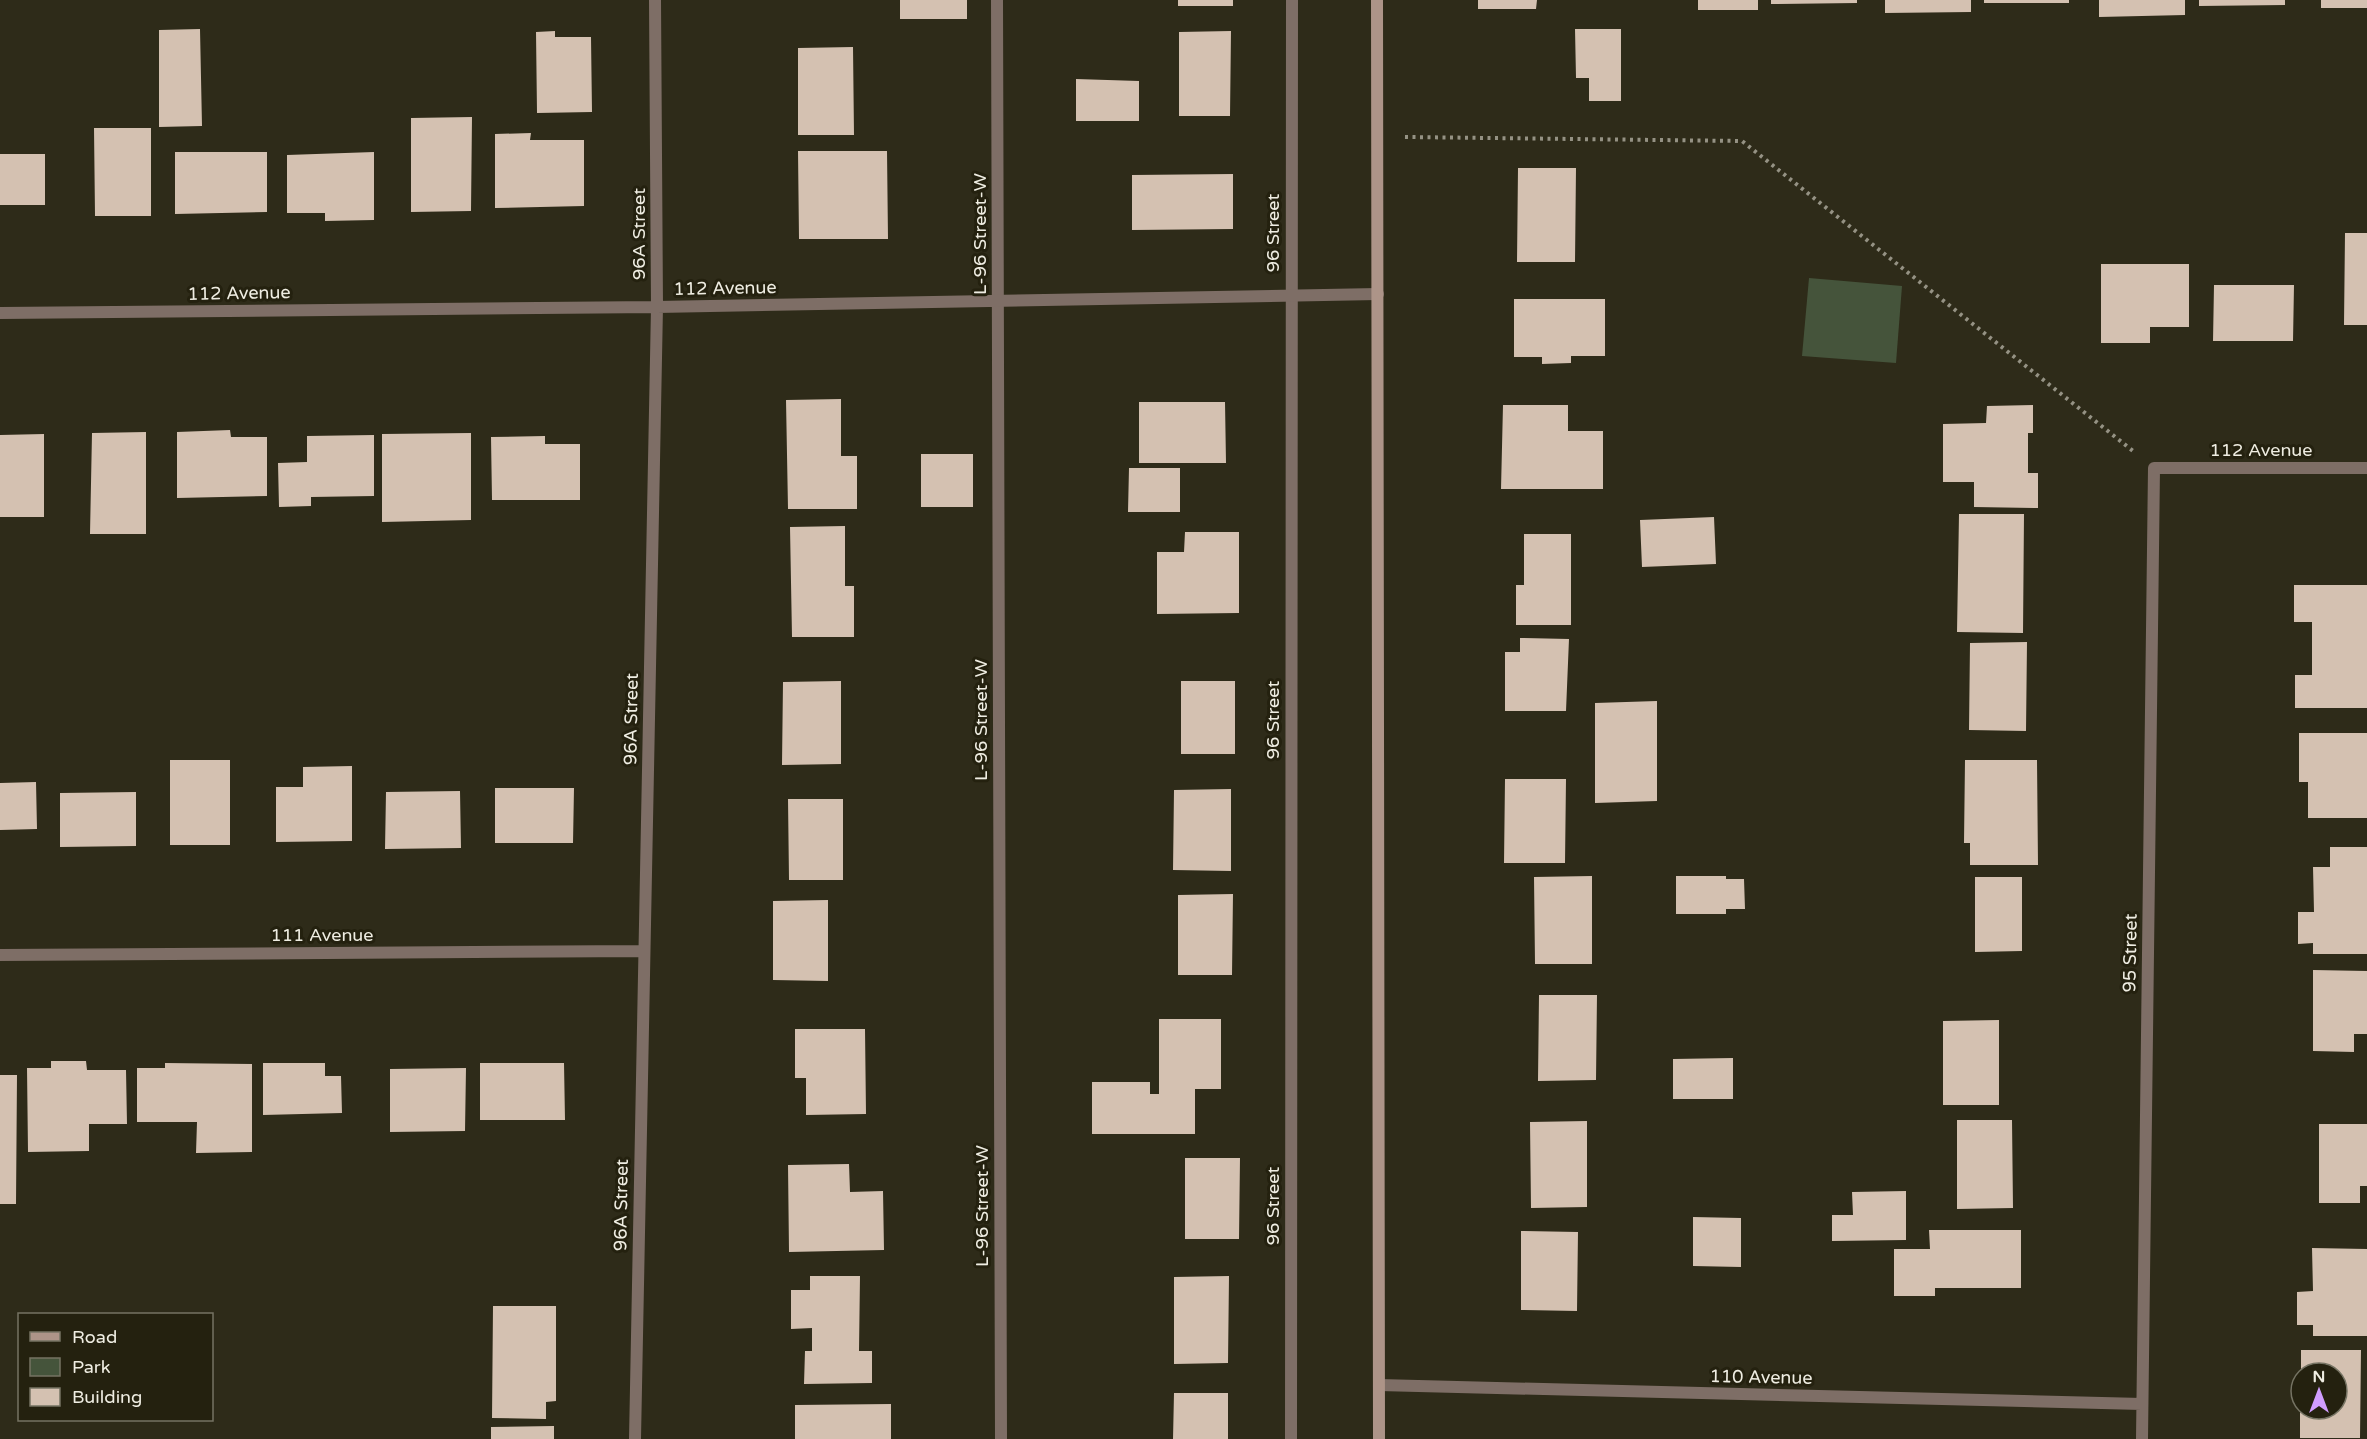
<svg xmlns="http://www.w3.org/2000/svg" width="2367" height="1439" font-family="'Varela Round',sans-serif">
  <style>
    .green { fill: #45543b }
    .building { fill: #d4c1b1 }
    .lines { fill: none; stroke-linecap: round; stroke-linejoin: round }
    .path { stroke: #959284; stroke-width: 4; stroke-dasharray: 3 4.5; stroke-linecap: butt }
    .lane { stroke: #7e6e66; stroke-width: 12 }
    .street { stroke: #7e6e66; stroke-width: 12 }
    .secondary { stroke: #ad9488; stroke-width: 12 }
    .labels { text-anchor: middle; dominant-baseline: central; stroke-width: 6; stroke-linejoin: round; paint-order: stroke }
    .street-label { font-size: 18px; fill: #efede2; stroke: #24210f }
  </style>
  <rect width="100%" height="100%" fill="#2e2b19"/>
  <!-- green -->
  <path class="green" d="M1809,278L1902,286L1896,363L1802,356Z"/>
  <!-- building -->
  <path class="building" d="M900,0H967V19H900Z
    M1178,0H1233V6H1178Z
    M1478,0H1537L1536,9H1478Z
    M1698,0H1758V10H1698Z
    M1771,0H1857V3L1771,4Z
    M1885,0H1971V12L1885,13Z
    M1984,0H2069V3H1984Z
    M2099,0H2185V15L2099,17Z
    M2199,0H2285V5L2199,6Z
    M2321,0H2367V8H2321Z
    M200,29L202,126L159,127V30Z
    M1575,29H1621V101H1589V78H1576Z
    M555,31V37H591L592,112L537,113L536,32Z
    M1231,31L1230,116H1179V32Z
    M853,47L854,135H798V48Z
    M1076,79L1139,81V121H1076Z
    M472,117L471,211L411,212V118Z
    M94,128H151V216H95Z
    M531,133L530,140H584V206L495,208V134Z
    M798,151H887L888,239H799Z
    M175,152H267V212L175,214Z
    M374,152V220L325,221V213H287V155Z
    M0,154H45V205H0Z
    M1518,168H1576L1575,262H1517Z
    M1233,174V229L1132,230V175Z
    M2345,233H2367V325H2344Z
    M2101,264H2189V327H2150V343H2101Z
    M2214,285H2294L2293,341H2213Z
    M1514,299H1605V356H1571V363L1542,364V357H1514Z
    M841,399V456H857V509H788L786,400Z
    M1139,402H1225L1226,463H1139Z
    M1503,405H1568V431H1603V489H1501Z
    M2033,405V433H2028V473H2038V508L1974,507V482H1943V424L1986,423L1987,406Z
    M230,430L231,437H267V496L177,498V432Z
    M146,432V534H90L92,433Z
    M471,433V520L382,522V434Z
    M44,434V517H0V435Z
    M374,435V496L311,497V506L279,507L278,463L307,462V436Z
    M545,436V444H580V500H492L491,437Z
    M921,454H973V507H921Z
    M1129,468H1180V512H1128Z
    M1959,514H2024L2023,633L1957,632Z
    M1714,517L1716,564L1642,567L1640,520Z
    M845,526V586H854V637H792L790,527Z
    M1185,532H1239V613L1157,614V552H1184Z
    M1524,534H1571V625H1516V585H1524Z
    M2294,585H2367V708H2295V675H2312V622H2294Z
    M1520,638L1569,639L1566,711H1505V652H1520Z
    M2027,642L2026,731L1969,730L1970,643Z
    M841,681V764L782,765L783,682Z
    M1181,681H1235V754H1181Z
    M1657,701V801L1595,803V703Z
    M2299,733H2367V818H2308V782H2299Z
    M170,760H230V845H170Z
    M1965,760H2037L2038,865H1970V843H1964Z
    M352,766V841L276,842V787H303V767Z
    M1505,779H1566L1565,863H1504Z
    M36,782L37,829L0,830V783Z
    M495,788H574L573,843H495Z
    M1231,789V871L1173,870L1174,790Z
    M460,791L461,848L385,849L386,792Z
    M136,792V846L60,847V793Z
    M788,799H843V880H789Z
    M2330,847H2367V954H2313V943L2298,944V912H2314L2313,867H2330Z
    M1592,876V964H1535L1534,877Z
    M1676,876H1726V879H1744L1745,909H1726V914H1676Z
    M1975,877H2022V951L1975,952Z
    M1233,894L1232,975H1178V895Z
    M828,900V981L773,980V901Z
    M2313,970L2367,971V1034H2354V1052L2313,1051Z
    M1539,995H1597L1596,1080L1538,1081Z
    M1159,1019H1221V1089H1195V1134H1092V1082H1150V1094H1159Z
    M1999,1020V1105H1943V1021Z
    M795,1029H865L866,1114L806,1115V1078H795Z
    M1733,1058V1099H1673V1059Z
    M51,1061H86L87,1070H126L127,1124H89V1151L28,1152L27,1068H51Z
    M165,1063L252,1064V1152L196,1153L197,1122H137V1068H165Z
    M263,1063H325V1076H341L342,1113L263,1115Z
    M480,1063H564L565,1120H480Z
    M466,1068L465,1131L390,1132V1069Z
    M0,1075H17L16,1204H0Z
    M1957,1120H2012L2013,1208L1957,1209Z
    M1587,1121V1207L1531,1208L1530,1122Z
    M2319,1124H2367V1186H2360V1203H2319Z
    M1185,1158H1240L1239,1239H1185Z
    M849,1164L850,1192L883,1191L884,1250L789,1252L788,1165Z
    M1906,1191V1240L1832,1241V1215H1853L1852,1192Z
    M1693,1217L1741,1218V1267L1693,1266Z
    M1929,1230H2021V1288H1935V1296H1894V1249H1930Z
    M1521,1231L1578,1232L1577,1311L1521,1310Z
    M2312,1248L2367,1249V1336H2313V1325H2297V1292L2313,1291Z
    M810,1276H860L859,1351H872V1383L804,1384L805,1351H812V1328L791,1329V1290H810Z
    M1229,1276L1228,1363L1174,1364V1277Z
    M493,1306H556V1401L546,1402V1419L492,1418Z
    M2301,1350H2361L2360,1438H2300V1409H2337V1373H2301Z
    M1174,1393H1228V1439H1173Z
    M891,1404V1439H795V1405Z
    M554,1426V1439H491V1427Z"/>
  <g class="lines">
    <!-- path -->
    <path class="path" d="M1405,137L1742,141L2133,451"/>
    <!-- lane -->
    <path class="lane" d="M997,0L1001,1439
      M1291,1439L1292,0"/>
    <!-- street -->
    <path class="street" d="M0,313L657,307L1378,294
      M0,955L644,951
      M1379,1385L2142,1404
      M635,1439L657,307L655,0
      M2142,1439L2154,468H2367"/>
    <!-- secondary -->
    <path class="secondary" d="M1377,0L1379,1439"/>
  </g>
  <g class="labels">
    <!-- street labels -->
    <g class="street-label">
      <text transform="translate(1273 233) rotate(-90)">96 Street</text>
      <text transform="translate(639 234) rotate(-90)">96A Street</text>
      <text transform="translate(980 234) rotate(-90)">L-96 Street-W</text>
      <text transform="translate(725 288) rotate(-1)">112 Avenue</text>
      <text transform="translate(239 293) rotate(-1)">112 Avenue</text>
      <text x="2261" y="450">112 Avenue</text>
      <text transform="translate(631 719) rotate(-89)">96A Street</text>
      <text transform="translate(981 720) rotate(-90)">L-96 Street-W</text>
      <text transform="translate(1273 720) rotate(-90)">96 Street</text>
      <text x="322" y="935">111 Avenue</text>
      <text transform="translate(2130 953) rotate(-89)">95 Street</text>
      <text transform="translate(621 1205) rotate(-89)">96A Street</text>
      <text transform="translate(982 1206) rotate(-90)">L-96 Street-W</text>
      <text transform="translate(1273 1206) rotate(-90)">96 Street</text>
      <text transform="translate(1761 1377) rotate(1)">110 Avenue</text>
    </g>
  </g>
  <!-- legend -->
  <rect x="18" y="1313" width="195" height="108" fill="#24210f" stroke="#757363" stroke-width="1.5"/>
  <rect x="30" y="1332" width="30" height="9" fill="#ad9488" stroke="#757363" stroke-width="1.5"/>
  <text x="72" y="1343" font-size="18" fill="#efede2">Road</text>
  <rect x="30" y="1358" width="30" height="18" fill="#45543b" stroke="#757363" stroke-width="1.5"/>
  <text x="72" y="1373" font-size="18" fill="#efede2">Park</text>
  <rect x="30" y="1388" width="30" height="18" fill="#d4c1b1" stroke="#757363" stroke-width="1.5"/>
  <text x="72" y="1403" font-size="18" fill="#efede2">Building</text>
  <!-- north arrow -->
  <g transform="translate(2319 1391)"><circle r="28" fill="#24210f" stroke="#757363" stroke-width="1.5"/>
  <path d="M0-4.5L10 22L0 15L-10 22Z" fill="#d09dfe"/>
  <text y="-9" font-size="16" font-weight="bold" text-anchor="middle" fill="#efede2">N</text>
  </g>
</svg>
